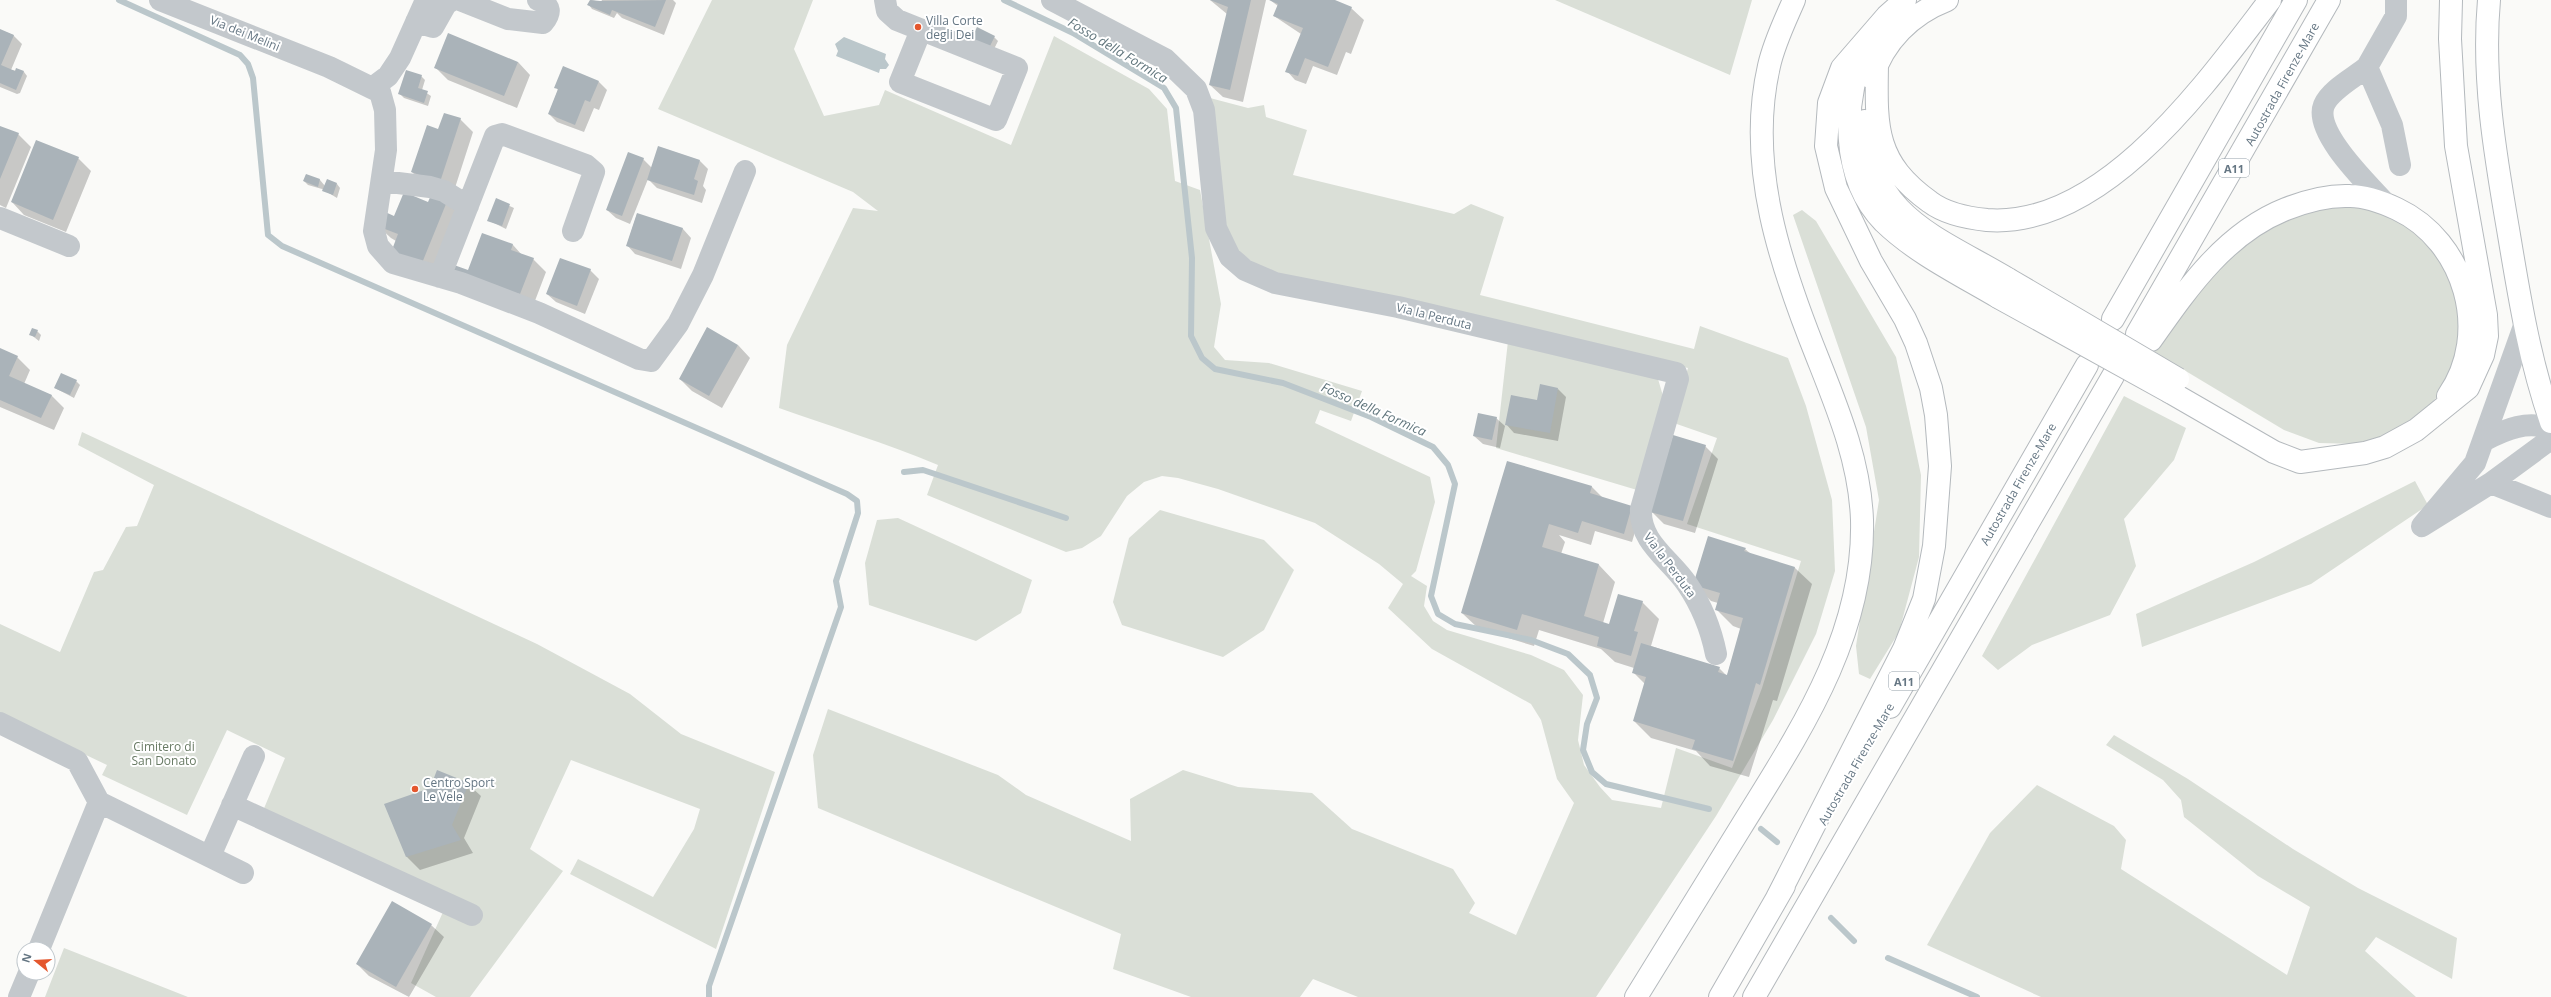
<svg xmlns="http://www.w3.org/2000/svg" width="2551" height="997" font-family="'Open Sans',sans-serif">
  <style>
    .green { fill: #dadfd7 }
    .water { fill: #bbc7cb }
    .shadow { fill: #0003 }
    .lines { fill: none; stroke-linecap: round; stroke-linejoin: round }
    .stream { stroke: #bbc7cb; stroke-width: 6 }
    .building { fill: #aab3b9 }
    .major-casing { stroke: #b5babe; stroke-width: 24 }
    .highway-casing { stroke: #b4b9bd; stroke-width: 24 }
    .minor { stroke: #c3c8cc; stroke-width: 22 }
    .major { stroke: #fff; stroke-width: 22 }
    .highway { stroke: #fff; stroke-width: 22 }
    .highway-bridge-casing { stroke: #b4b9bd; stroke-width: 24; stroke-linecap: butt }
    .highway-bridge { stroke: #fff; stroke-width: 22 }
    .poi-dot { fill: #e4572e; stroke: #fff; stroke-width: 1.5 }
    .labels { text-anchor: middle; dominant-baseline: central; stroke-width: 4; stroke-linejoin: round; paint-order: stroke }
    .shield { fill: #fff; stroke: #939fa8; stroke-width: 1 }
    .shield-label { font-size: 11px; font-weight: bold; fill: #657683 }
    .poi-label { font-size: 12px; fill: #657683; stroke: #fff; text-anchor: start }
    .street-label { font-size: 12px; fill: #657683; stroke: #fff }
    .park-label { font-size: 12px; fill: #687a64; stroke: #fff }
    .water-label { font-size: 13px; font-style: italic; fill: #60757c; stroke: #fff }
  </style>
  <rect width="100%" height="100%" fill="#fafaf8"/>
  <!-- green -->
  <path class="green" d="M712,0H813L794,49L824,116L879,105L885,90L1011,145L1054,36L1149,89L1167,109L1175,181L1200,190L1221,304L1214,347L1225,360L1269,363L1362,391L1351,421L1320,410L1315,423L1430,477L1435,502L1416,571L1411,576L1427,586L1424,606L1433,621L1447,630L1531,655L1564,670L1583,695L1578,740L1584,765L1600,787L1612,800L1661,808L1676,748L1732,768L1762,688L1801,561L1687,524L1717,438L1671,422L1688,368L1265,271L1232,247L1221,211L1210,98L1248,108L1264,105L1266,117L1307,130L1293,175L1454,214L1471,204L1504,217L1480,295L1694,349L1700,326L1788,358L1806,406L1832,500L1835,571L1816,634L1773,720L1716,816L1596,997H1358L1313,979L1300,997H1191L1113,969L1121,934L818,808L813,755L828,709L998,775L1026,795L1131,841L1130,799L1183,770L1238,787L1312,793L1352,829L1453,869L1475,903L1469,913L1516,935L1574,803L1557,779L1541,720L1531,704L1432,649L1388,608L1403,584L1379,564L1315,523L1218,489L1178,478L1162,476L1144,482L1127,496L1101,536L1082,548L1066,552L927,495L938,465C886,443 832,427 779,408L787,345L853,208L878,211L853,192L658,109Z
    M1555,0H1752L1730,75Z
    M2366,206L2417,229L2452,274L2463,329L2448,383L2424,413L2393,434L2357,444L2319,443L2284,430L2154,352L2204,280L2243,243L2309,208Z
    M1802,210L1816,221L1896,357L1921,475L1919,557L1899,632L1870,679L1859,674L1856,646L1879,500L1866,427L1793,215Z
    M1508,341L1658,379L1663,396L1637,490L1496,448Z
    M2124,396L2186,428L2174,460L2124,519L2136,566L2110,615L2032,645L1998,670L1982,656Z
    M82,432L537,644L630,694L681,734L775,772L716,949L570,874L578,859L653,897L694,829L700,809L571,760L530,849L563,871L470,997H436L411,983L443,912L260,818L285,758L227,730L187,815L102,775L107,765L0,714V624L60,652L94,572L103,570L126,527L137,526L154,485L78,445Z
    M2415,481L2428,505L2311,584L2142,647L2136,614L2254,562Z
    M1160,510L1264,540L1294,570L1264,630L1223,657L1122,625L1113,602L1129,538Z
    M898,518L1032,580L1021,613L976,641L869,605L865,563L877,520Z
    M2114,735L2188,779L2293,849L2358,888L2457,938L2452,979L2376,937L2365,951L2416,997H2041L1927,945L1990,833L2037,785L2114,826L2126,840L2121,869L2287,975L2310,907L2258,876L2184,817L2181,800L2163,780L2106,745Z
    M64,948L188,997H45Z"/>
  <!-- water -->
  <path class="water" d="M844,37L886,54L885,59L889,65L886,69H880L879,73L836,56L838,51L835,44Z"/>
  <!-- shadow -->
  <path class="shadow" d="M591,0L601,2L602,0H673L676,3L664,35L622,18L617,13L614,18L592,9L589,5Z
    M1210,0H1266L1243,102L1223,97L1210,85L1227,14Z
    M1270,0H1332L1351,8L1364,20L1351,54L1346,52L1337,75L1313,66L1306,84L1295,80L1287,71L1301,34L1274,16L1278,6Z
    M0,30L13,35L22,44L11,70L24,72L27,76L20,93L17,94L0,87Z
    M994,37L998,41L993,51L976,43Z
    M518,62L530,75L517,108L448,80L436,68Z
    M421,76L425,80L422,90L431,96L428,106L404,98L400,94Z
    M599,82L607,90L599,110L594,108L584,132L557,122L549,114L558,90L556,87Z
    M460,119L473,132L453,194L425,185L412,172L439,130Z
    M0,127L18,134L31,147L6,208L0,205Z
    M78,158L91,171L66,232L24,215L12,202Z
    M643,159L652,168L700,161L708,169L703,186L706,190L702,203L657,188L648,179L630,224L616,218L607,210Z
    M306,175L320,180L325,186L337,184L340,188L337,198L322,189L308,185L304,181Z
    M432,194L460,213L433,280L396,241L391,238L378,226L429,203Z
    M497,200L514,208L506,229L488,220Z
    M637,214L683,229L691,238L681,269L635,254L627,245Z
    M483,234L513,245L522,255L533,259L546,272L533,306L468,272Z
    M590,270L599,279L585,314L556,302L547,294Z
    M37,331L41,335L39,341L30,334Z
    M738,345L750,358L722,408L692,391L680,379Z
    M0,350L17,357L30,370L24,384L51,395L64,408L54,430L0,407Z
    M76,381L80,385L74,398L55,388Z
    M1558,389L1566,397L1558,441L1514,433L1506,424Z
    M1496,418L1505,426L1500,448L1483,444L1474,436Z
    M1705,446L1718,459L1695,533L1664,524L1651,511Z
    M1508,462L1592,487L1603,498L1640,515L1632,542L1595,531L1591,545L1559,535L1565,542L1561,554L1599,565L1615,582L1603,623L1610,625L1642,602L1659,619L1651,646L1719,668L1727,676L1741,629L1733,626L1716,609L1718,603L1711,601L1694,584L1745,549L1751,554L1795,568L1812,584L1777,701L1773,700L1749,777L1710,766L1696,751L1651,738L1634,721L1645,684L1633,672L1634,668L1615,662L1601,649L1539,630L1534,646L1479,629L1462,613Z
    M468,784L481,796L464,838L473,853L420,870L407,857L385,805Z
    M431,925L444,937L409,997L369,976L357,964Z"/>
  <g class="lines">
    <!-- stream -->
    <path class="stream" d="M119,0L240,55L248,64L253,78L268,235L282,246L847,494L857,501L858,513L836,581L841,607L709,986V997
      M1004,0L1073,33L1164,88L1176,108L1192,258L1191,336L1202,358L1215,369L1283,383L1371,417L1433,447L1448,465L1455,484L1431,596L1438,614L1455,624L1531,640L1568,654L1590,675L1597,698L1587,724L1583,750L1592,772L1606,784L1709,809
      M904,472L923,470L1066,518
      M1761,829L1777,842
      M1831,918L1854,941
      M1888,958L1977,997"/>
  </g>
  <!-- building -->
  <path class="building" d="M590,0L600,1L666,0L655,27L612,10L610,15L587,5Z
    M1210,0H1251L1230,90L1209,85L1228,7Z
    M1269,0H1335L1352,7L1328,67L1305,58L1298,76L1285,72L1303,28L1273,16L1278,4Z
    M977,27L995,36L989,48L971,39Z
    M0,29L14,35L1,65L15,71L16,68L24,71L16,90L0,83Z
    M448,33L518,62L504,96L434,68Z
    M563,66L599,81L590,102L585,100L575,125L548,114L558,89L554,88Z
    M406,70L422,75L418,88L428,91L424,103L398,94Z
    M444,113L461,118L440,182L411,172L427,125L438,129Z
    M0,126L19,133L0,179Z
    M36,140L79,157L53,220L11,202Z
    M658,146L700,160L694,179L698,181L694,195L647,180Z
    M628,152L644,158L622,216L606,210Z
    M306,174L320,179L318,187L303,181Z
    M327,179L337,183L333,195L322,191Z
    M404,192L428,202L432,193L448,199L420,268L390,255L398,234L377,226L383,211L394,216Z
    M496,198L510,204L502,226L487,221Z
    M637,213L683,228L672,261L626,246Z
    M482,233L513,244L511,250L534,258L520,294L450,275L454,265L468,270Z
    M560,258L591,269L577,306L546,294Z
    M707,327L738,345L709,396L679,379Z
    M32,328L38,330L35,337L29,335Z
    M0,348L18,356L9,376L52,395L41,418L0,400Z
    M61,373L77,380L70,395L54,388Z
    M1540,384L1558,388L1550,433L1505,425L1511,395L1537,400Z
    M1478,413L1497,417L1492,440L1473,436Z
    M1673,435L1706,445L1683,521L1650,512Z
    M1507,461L1592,486L1590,493L1632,506L1624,534L1582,521L1578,533L1549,524L1542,547L1599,564L1584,616L1609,624L1618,594L1643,601L1634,631L1638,632L1631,656L1597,646L1599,637L1522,614L1517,630L1461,613Z
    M1708,536L1746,548L1744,551L1795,567L1760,685L1756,683L1733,761L1692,749L1695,740L1633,721L1646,677L1632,673L1641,643L1720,667L1718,672L1727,675L1743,618L1715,610L1720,593L1693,585Z
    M437,770L469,783L452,825L461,840L406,857L384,804L430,788Z
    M392,901L432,924L396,987L356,964Z"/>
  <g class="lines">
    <defs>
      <path id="major" d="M2489,0C2482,77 2495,154 2508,229C2519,295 2529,359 2551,422
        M1636,997C1671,940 1706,884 1741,827C1799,733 1865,636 1862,520C1860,463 1839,412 1818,359C1781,267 1746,166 1769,66C1774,43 1785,21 1794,0"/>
      <path id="highway" d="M1865,48C1843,101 1840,177 1884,222C1916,253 1959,274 1998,297
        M1877,64C1876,127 1874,162 1930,202C1946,214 1967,218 1987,220C2104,229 2207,82 2270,0
        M1872,78C1884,41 1911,14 1947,0
        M1865,121C1869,217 1936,236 2008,279
        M2113,319L2296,0
        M2137,334L2329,0
        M2151,340C2187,289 2225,233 2286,209C2306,201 2328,195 2350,196C2366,196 2382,202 2397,209C2465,241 2492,333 2448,396
        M2170,392L2274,452L2300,462L2365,453L2385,447L2416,430L2468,388L2483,355L2487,336L2486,315L2456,146L2450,39L2451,0
        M1890,707L2087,365
        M1777,898L1904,649L1924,599L1934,546L1940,466L1936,415L1931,388L1916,343L1905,319L1871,261L1836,188L1826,146L1829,103L1842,68L1887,16L1905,0
        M1720,997L1784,886
        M1754,997L2113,376"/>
    </defs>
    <!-- major casing -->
    <use href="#major" class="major-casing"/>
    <!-- highway casing -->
    <use href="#highway" class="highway-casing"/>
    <!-- minor -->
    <path class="minor" d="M160,0L329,67L380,92L385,110L386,150L374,231L378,246L393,263L461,283L539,313L639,359L651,361L678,324L703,275L745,171
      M460,0L508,19L543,23C551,13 552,6 538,0
      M885,0L887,11L897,20L1017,68L996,120L900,82L921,30
      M1052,0L1165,59L1196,89L1204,110L1216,228L1230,257L1245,270L1275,283L1398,307L1676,373L1678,379L1641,509C1639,542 1670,559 1687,584C1702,606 1711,629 1716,654
      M2396,0V16L2367,67L2392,125L2400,165
      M416,22L433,27L446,4L452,0
      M2367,67C2355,77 2330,90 2324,105C2313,132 2368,184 2385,203
      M372,88L388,76L400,58L426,0
      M382,181L430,187L444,191L468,206
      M0,218L69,246
      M440,277L495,136L502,134L586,165L594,172L573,231
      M2524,326L2475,463L2422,526L2491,483L2551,507
      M2485,440C2506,429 2528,420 2551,429
      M2491,483L2544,444L2551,434
      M0,723L77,761L99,802L39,949
      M99,802L243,873
      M232,805L472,915
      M210,856L254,756
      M19,997L29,973"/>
    <!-- major -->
    <use href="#major" class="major"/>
    <!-- highway -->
    <use href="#highway" class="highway"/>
    <defs>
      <path id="highway-bridge" d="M2008,279L2178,379
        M1998,297L2170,392"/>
    </defs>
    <!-- highway-bridge casing -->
    <use href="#highway-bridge" class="highway-bridge-casing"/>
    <!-- highway-bridge -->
    <use href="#highway-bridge" class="highway-bridge"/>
  </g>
  <!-- markers -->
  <g class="poi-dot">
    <circle cx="918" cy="27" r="4"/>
    <circle cx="415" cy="789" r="4"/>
  </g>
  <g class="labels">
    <!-- shield labels -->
    <g class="shield">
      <rect x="2219" y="159" width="30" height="18" rx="3"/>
      <rect x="1889" y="672" width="30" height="18" rx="3"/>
    </g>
    <g class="shield-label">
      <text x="2234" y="168">A11</text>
      <text x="1904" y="681">A11</text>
    </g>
    <!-- poi labels -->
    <g class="poi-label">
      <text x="926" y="20">Villa Corte<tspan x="926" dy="14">degli Dei</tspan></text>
      <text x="423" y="782">Centro Sport<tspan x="423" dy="14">Le Vele</tspan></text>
    </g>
    <!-- street labels -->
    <g class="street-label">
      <text transform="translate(245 33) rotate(22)">Via dei Melini</text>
      <text transform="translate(2282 84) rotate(-61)">Autostrada Firenze-Mare</text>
      <text transform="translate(1434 316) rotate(14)">Via la Perduta</text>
      <text transform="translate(2018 484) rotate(-60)">Autostrada Firenze-Mare</text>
      <text transform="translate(1670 565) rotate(53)">Via la Perduta</text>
      <text transform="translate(1856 764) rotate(-60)">Autostrada Firenze-Mare</text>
    </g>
    <!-- park labels -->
    <g class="park-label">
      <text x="164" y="746">Cimitero di<tspan x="164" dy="14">San Donato</tspan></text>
    </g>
    <!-- water labels -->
    <g class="water-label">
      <text transform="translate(1118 50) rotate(31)">Fosso della Formica</text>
      <text transform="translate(1374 409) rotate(24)">Fosso della Formica</text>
    </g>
  </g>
  <!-- north arrow -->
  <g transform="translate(36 961) rotate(288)"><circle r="19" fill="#ffffff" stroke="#c1c8cd"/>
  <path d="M0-3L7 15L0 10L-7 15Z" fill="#e4572e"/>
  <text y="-6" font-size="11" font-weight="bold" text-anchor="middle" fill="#657683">N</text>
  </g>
</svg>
